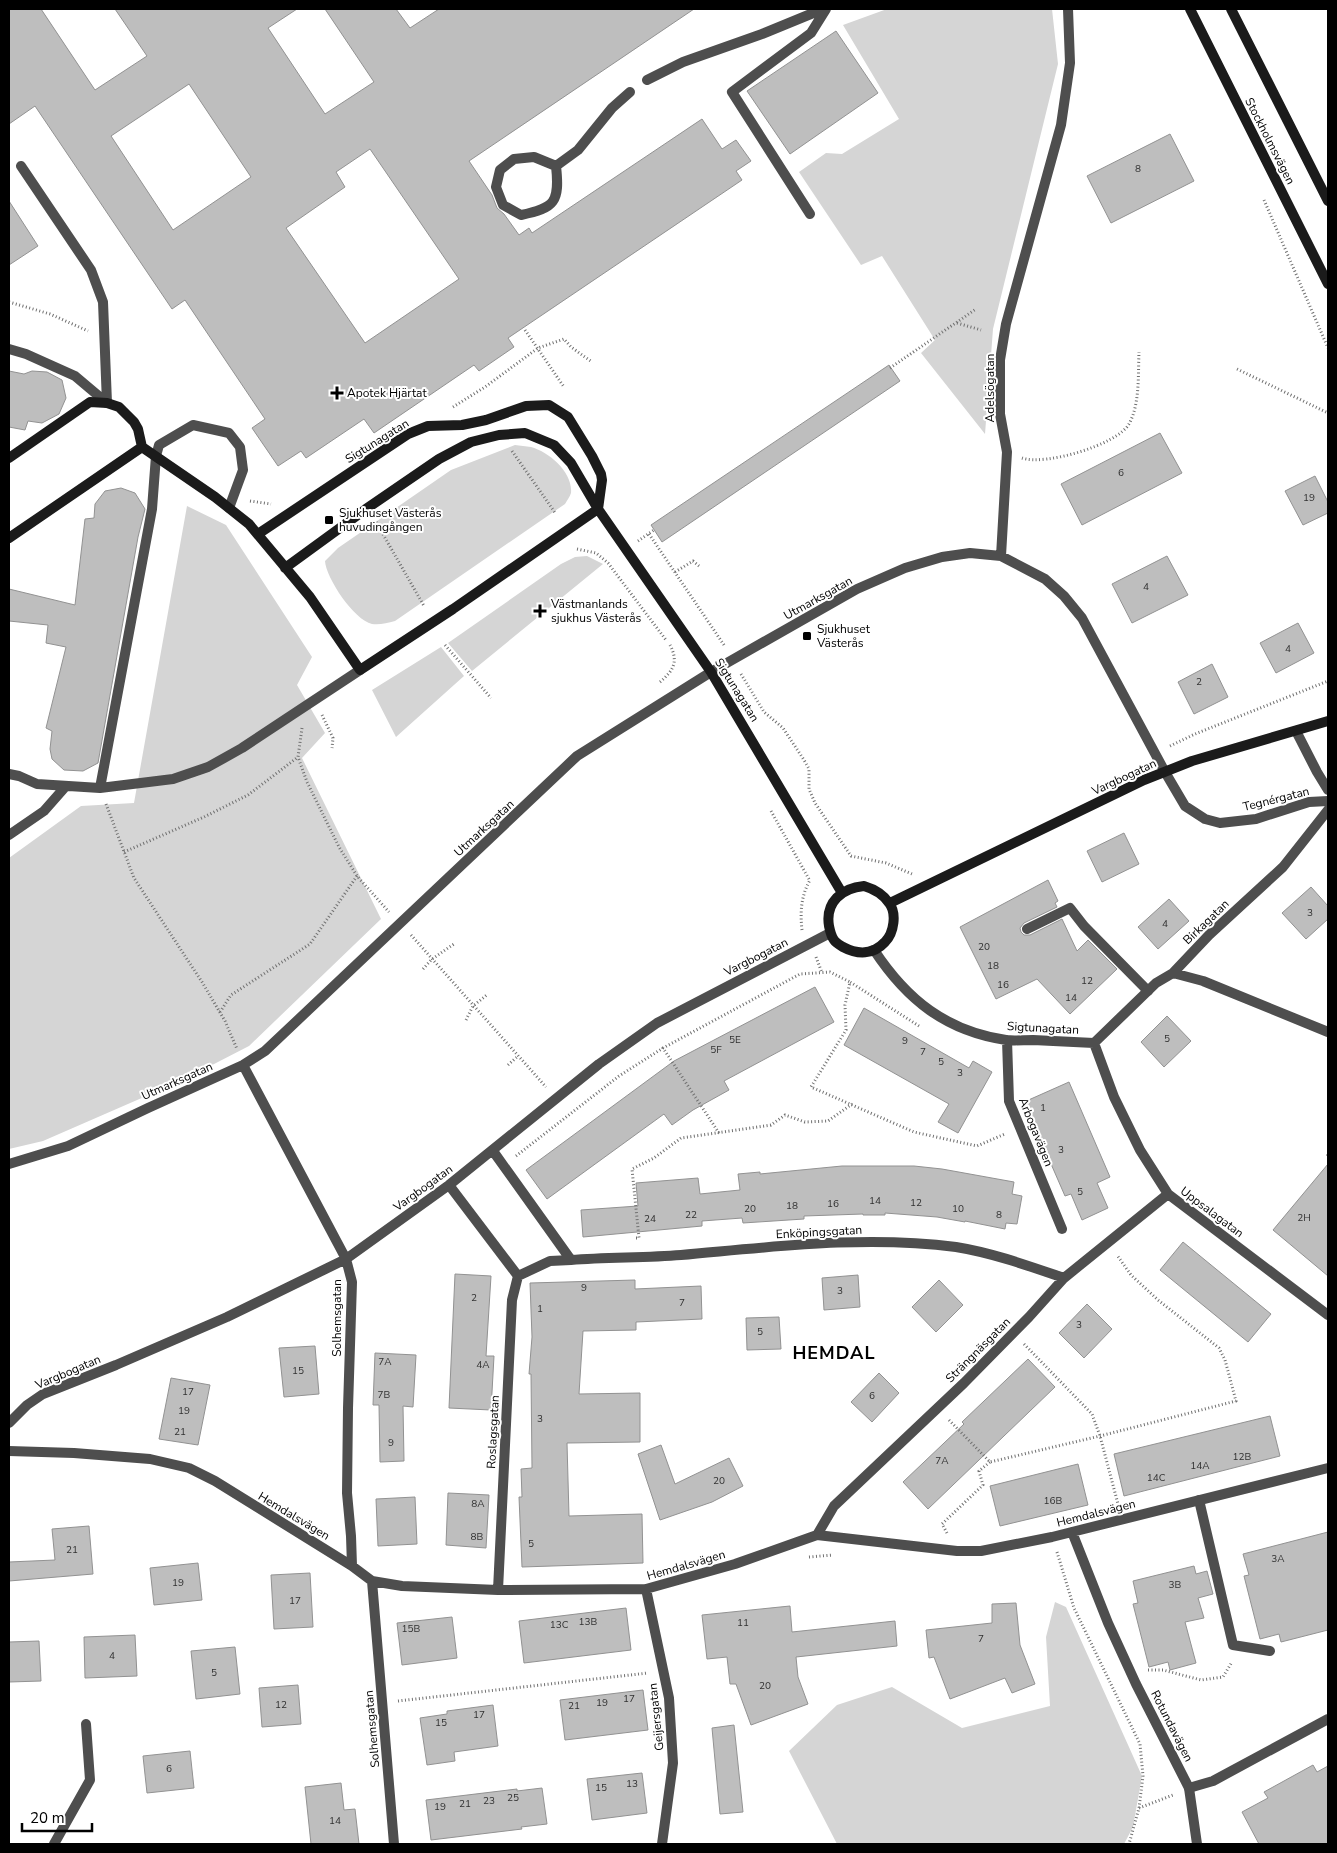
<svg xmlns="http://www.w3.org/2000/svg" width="1337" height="1853" font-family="'Nunito Sans',sans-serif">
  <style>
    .green { fill: #d5d5d5 }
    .building { fill: #bebebe; stroke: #929292; fill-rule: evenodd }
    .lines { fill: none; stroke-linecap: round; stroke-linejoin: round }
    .path { stroke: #707070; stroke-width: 3; stroke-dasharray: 1 2.5; stroke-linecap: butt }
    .lane { stroke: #4e4e4e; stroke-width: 10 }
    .street { stroke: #4e4e4e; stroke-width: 10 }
    .secondary { stroke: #1b1b1b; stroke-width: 10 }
    .poi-dot { fill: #000; stroke: #fff; stroke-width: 2 }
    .labels { text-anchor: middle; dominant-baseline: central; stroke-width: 4; stroke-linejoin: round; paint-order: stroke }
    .number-label { font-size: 10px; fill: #303030 }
    .street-label { font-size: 12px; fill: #000; stroke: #fff }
    .poi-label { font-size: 12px; fill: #000; stroke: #fff; text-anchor: start }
    .district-label { font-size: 18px; font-weight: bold; letter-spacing: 1px; fill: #000; stroke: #fff }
  </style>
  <rect width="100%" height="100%" fill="#fff"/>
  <!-- green -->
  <path class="green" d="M887,9H1052L1058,64L993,329L985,434L921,353L935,340L882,256L861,265L799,172L826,153L842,154L899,119L843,25Z
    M515,445C520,446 526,446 531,447C549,452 573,472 571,493C570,497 567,500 565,504L395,621C387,623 380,625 372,624C354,620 326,578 325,561L338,548L451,470Z
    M187,506L226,525L312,657L297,685L325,733L302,758L381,919L249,1046L183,1080L43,1141L9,1149V858L81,806L134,803Z
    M587,556L603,564L472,671L448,643L561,564L575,557Z
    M441,647L464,676L396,737L372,690Z
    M1055,1602L1066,1607L1142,1776L1133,1827L1124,1844H837L789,1751L837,1705L892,1687L962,1728L1050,1706L1046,1637Z"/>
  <!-- building -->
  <path class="building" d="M9,9H41L95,90L147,56L115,9H297L268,28L325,114L374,82L325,9H396L410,28L439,9H694L469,161L492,195L497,208L504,214L519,235L529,228L532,233L702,119L722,149L736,140L751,161L736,171L742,180L508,338L514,347L479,371L474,365L374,433L364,419L306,458L301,451L278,466L252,428L265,419L185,300L172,309L35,106L9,124ZM189,84L251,177L173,230L111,136ZM370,149L459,279L365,343L286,228L345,187L336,172Z
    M836,31L878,93L790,154L747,91Z
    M1170,134L1194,181L1111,223L1087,176Z
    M9,201L38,246L9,265Z
    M889,365L900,381L662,542L651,525Z
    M9,371L24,374L32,371L47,372L62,380L66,398L59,414L42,423L28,421L25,430L9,427Z
    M1160,433L1182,473L1082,525L1061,484Z
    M1315,476L1328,502V513L1303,525L1285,491Z
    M121,488L135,493L145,509L138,537L98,763L83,771L64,770L52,759L50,749L52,731L46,728L66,647L46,643L48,625L9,621V589L75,605L85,519L94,518L95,504L105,491Z
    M1167,556L1188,595L1132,623L1112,584Z
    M1298,623L1314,653L1276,673L1260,643Z
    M1212,664L1228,697L1194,714L1178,682Z
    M1124,833L1139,864L1102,882L1087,851Z
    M1048,880L1058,901L1055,903L1057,907L1024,923L1020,928L1021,932L1024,935H1030L1062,919L1077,951L1088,940L1117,969L1070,1014L1037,979L996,999L960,927Z
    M1311,887L1328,906V919L1306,939L1282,913Z
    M1169,899L1189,921L1158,949L1138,927Z
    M815,987L834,1022L724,1081L729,1090L693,1110L672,1125L664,1114L547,1199L526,1170L674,1061Z
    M864,1008L969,1068L973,1061L992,1072L958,1133L938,1122L949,1104L844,1045Z
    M1167,1016L1191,1041L1164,1067L1141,1042Z
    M1069,1082L1110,1177L1097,1183L1108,1208L1082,1220L1071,1194L1065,1196L1024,1102Z
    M1328,1164V1276L1273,1230Z
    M842,1166H914L942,1169L1014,1182L1012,1194L1022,1196L1017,1224L1006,1223L1005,1229L965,1221V1222L937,1217L885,1213V1215H863V1214L804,1216V1219L743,1223L742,1218L702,1221V1226L583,1237L581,1210L638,1206L636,1183L698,1178L700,1194L740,1190L738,1174L760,1172V1174Z
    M1183,1242L1271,1314L1248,1342L1160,1270Z
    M455,1274L491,1276L486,1356H494L491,1410L449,1408Z
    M858,1275L860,1307L824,1310L822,1278Z
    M635,1280V1289L701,1286L702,1319L636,1322V1330L583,1331L579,1394L640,1393V1442L567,1443L569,1516L642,1514L643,1563L522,1567L519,1497H522L521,1469L532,1468L531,1374H529L532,1337L530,1283Z
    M939,1280L963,1305L936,1332L912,1307Z
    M1087,1304L1112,1329L1084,1358L1059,1333Z
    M779,1317L781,1349L747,1350L746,1318Z
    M315,1346L319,1394L284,1397L279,1348Z
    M375,1353L416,1355L413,1407L403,1406L404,1461L380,1462L379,1405H373Z
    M1028,1359L1055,1387L928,1509L903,1482L964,1424L962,1422Z
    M879,1373L899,1393L872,1422L851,1402Z
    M171,1378L210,1385L198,1445L159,1439Z
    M1270,1416L1280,1456L1124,1496L1114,1454Z
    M661,1445L675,1484L729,1458L743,1486L712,1502L660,1520L638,1454Z
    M1078,1464L1088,1505L1000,1526L990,1486Z
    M448,1493L489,1495L486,1548L446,1545Z
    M415,1497L417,1544L378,1546L376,1499Z
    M89,1526L93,1574L9,1581V1562L55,1560L52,1529Z
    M1328,1532V1630L1281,1642L1279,1634L1260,1639L1244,1576L1249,1575L1243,1554Z
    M198,1563L202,1600L154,1605L150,1568Z
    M1194,1566L1196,1574L1207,1571L1213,1594L1198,1598L1204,1618L1185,1622L1196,1663L1170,1670L1168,1662L1149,1667L1133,1604L1138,1603L1133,1581Z
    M310,1573L313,1627L274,1629L271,1575Z
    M1016,1603L1020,1645L1035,1684L1012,1693L1005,1678L950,1699L934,1657L929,1658L926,1630L992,1623V1604Z
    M790,1606L792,1632L895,1621L897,1646L796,1657L798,1677L808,1704L751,1725L736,1684H730L727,1657L707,1659L702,1615Z
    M626,1608L631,1650L524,1663L519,1621Z
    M452,1617L457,1658L402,1665L397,1623Z
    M135,1635L137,1676L85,1678L84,1637Z
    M39,1641L41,1681L9,1682V1642Z
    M235,1647L240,1694L196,1699L191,1651Z
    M298,1685L301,1724L262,1727L259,1688Z
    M643,1690L648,1730L565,1740L560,1700Z
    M493,1705L498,1746L454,1752L455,1761L427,1765L420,1718L447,1714V1711Z
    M734,1725L743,1812L720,1814L712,1728Z
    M190,1751L194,1788L147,1793L143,1756Z
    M1313,1765L1317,1772L1328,1766V1844H1259L1242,1812L1268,1798L1264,1792Z
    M642,1773L647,1813L592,1820L587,1779Z
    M341,1783L344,1810L355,1809L359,1844H311L305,1787Z
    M542,1788L547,1824L521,1827L522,1829L431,1840L426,1800L517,1789V1791Z"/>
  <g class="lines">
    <!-- path -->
    <path class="path" d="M1264,200L1328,348
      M9,302L50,314L88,331
      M957,323L981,330
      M525,330L564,387
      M890,368L976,309
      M1237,369L1328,413
      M453,407L485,387L538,348L564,339L571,347L592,362
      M512,451L556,514
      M1022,458C1045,466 1117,445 1129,424C1140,404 1138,375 1139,352
      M250,501L271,504
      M376,522L424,606
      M649,534L724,645
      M638,541L654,530
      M577,549L596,553L608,563L666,640
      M675,572L693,561L699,566
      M445,645L491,698
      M741,674L764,712L783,728L804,760L809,769V789L815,803L851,856L886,863L912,874
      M660,682C673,671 679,662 670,645
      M322,715L333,738L332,748
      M302,728L298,757L307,782L339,847L357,876L389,912
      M1170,746L1195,734L1328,681
      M106,804L134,878L202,982L225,1021L237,1049
      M771,811L810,881
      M124,852L204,817L248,795L298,757
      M802,930C800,912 801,896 810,880
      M411,935L546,1087
      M816,957L822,973
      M423,969L432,959L454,944
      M220,1012L231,995L310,944L357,876
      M466,1020L473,1006L488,994
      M919,1026L850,982L845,1005L846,1030L811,1087L914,1132L977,1146L1005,1134
      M508,1065L518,1056
      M719,1133L663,1048L800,974L830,972L850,982
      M516,1156L619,1076L663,1048
      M1327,1156L1328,1155
      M636,1238H639L632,1169L654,1158L681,1138L771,1125L785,1115L805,1122L828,1121L852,1104
      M1024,1344L1092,1414L1100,1436L1118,1504
      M949,1420L990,1462L1100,1436L1236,1401L1225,1360L1219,1348L1158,1300L1131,1275L1117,1255
      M947,1533L942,1524L983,1485L979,1471L990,1462
      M1057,1552L1074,1608L1140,1744L1143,1776L1139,1808L1129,1844
      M809,1557L833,1555
      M1148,1670H1163L1201,1680L1223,1677L1232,1662
      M398,1701L648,1673
      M1139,1808L1173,1795"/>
    <!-- lane -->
    <path class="lane" d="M647,80L683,62L762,34L823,9
      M534,157L556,166C560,202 555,208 521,215L503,205L496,187L500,170L514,159Z
      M21,166L91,270L103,302L107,403
      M556,166L578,150L612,108L630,92
      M810,214L732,92L811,33L826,9
      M9,349L26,354L75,376L107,403
      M9,774L19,776L37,784L100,788L173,779L208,767L242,748L360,670
      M100,788L152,509L156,456L159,445L193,425L229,433L240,447L243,470L229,508
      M9,835L44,811L66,786
      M1027,929L1070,908L1084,926L1148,991
      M1199,1500L1233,1645L1270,1651
      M1189,1788L1197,1844"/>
    <!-- street -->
    <path class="street" d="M1001,556L1007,452L1000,414V360L1006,324L1061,125L1070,63L1068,9
      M1296,731L1317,772L1328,790
      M874,950C907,1000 946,1031 1006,1040C1014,1041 1024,1040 1033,1040C1053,1041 1074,1042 1094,1043
      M1173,973L1203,981L1328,1032
      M1007,1040L1009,1101L1062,1229
      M1094,1043L1114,1097L1140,1150L1168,1194L1328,1315
      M1094,1043L1156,983L1173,973L1209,935L1283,867L1328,810
      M243,1065L346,1259L352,1282L348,1408L347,1493L351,1536L352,1566
      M493,1151L571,1260L550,1261L518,1276L512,1300L498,1590
      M9,1164L68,1146L148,1108L243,1065L265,1051L577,756L711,672L857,589L905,568L942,557L970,553L1001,556L1045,579L1064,596L1082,618L1165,772L1185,806L1205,819L1220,823L1256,819L1309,802L1328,801
      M449,1185L518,1276
      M571,1260C608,1257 644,1258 681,1255C772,1247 864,1235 956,1247C993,1253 1029,1266 1064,1278
      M9,1423L27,1405L43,1394L116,1365L227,1317L346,1259L449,1185L599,1064L657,1023L830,933
      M9,1451L74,1453L150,1459L189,1468L215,1481L352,1566L372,1581L402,1586L498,1590L646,1589L735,1564L817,1535L957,1551H981L1052,1537L1328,1468
      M1072,1532L1108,1623L1136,1684L1189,1788L1213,1781L1328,1719
      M817,1535L834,1506L964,1383L1029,1317L1064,1278L1168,1194
      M372,1581L394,1844
      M646,1589L669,1698L673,1763L662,1844
      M54,1844L90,1780L86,1724"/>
    <!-- secondary -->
    <path class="secondary" d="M1190,9L1328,284
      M1231,9L1328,201
      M142,447L215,497L249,524L310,597L360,670L453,609L598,509L602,480L601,474L592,456L568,417L549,405L526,406L486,420L462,425L428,426L408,434L258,534
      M9,458L90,402L107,403L119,407L134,422L138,429L142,447L9,538
      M285,568L366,509L439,459L471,442L499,435L525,433L554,445L571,463L598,509L711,672L842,893
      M864,886C874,889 883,894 889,903C897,913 894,933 885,942C873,955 858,955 843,947C840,945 836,943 834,940C831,936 830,931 829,926C825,902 842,888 864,886Z
      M890,903L1144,780L1192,761L1328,721"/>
  </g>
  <!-- markers -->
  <g class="poi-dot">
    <path d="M334.5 385.5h5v5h5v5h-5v5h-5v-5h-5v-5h5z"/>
    <rect x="324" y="515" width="10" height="10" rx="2.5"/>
    <path d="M537.5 603.5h5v5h5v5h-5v5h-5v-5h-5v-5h5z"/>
    <rect x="802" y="631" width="10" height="10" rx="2.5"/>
  </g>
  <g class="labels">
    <!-- number labels -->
    <g class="number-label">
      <text x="1138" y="169">8</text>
      <text x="1121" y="473">6</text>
      <text x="1309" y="498">19</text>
      <text x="1146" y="587">4</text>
      <text x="1288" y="649">4</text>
      <text x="1199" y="682">2</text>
      <text x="1310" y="913">3</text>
      <text x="1165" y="924">4</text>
      <text x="984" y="947">20</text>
      <text x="993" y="966">18</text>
      <text x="1087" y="981">12</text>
      <text x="1003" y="985">16</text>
      <text x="1071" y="998">14</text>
      <text x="1167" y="1039">5</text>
      <text x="735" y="1040">5E</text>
      <text x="905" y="1041">9</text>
      <text x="716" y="1050">5F</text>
      <text x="923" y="1052">7</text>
      <text x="941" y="1062">5</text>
      <text x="960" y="1073">3</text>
      <text x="1043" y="1108">1</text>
      <text x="1061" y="1150">3</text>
      <text x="1080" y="1192">5</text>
      <text x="875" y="1201">14</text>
      <text x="916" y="1203">12</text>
      <text x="833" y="1204">16</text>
      <text x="792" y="1206">18</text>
      <text x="750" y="1209">20</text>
      <text x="958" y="1209">10</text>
      <text x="691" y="1215">22</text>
      <text x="999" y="1215">8</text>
      <text x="1304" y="1218">2H</text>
      <text x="650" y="1219">24</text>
      <text x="584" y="1288">9</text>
      <text x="840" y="1291">3</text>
      <text x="474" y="1298">2</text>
      <text x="682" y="1303">7</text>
      <text x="540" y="1309">1</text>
      <text x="1079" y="1325">3</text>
      <text x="760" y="1332">5</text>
      <text x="385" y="1362">7A</text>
      <text x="483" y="1365">4A</text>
      <text x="298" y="1371">15</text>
      <text x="188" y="1392">17</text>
      <text x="384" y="1395">7B</text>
      <text x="872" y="1396">6</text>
      <text x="184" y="1411">19</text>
      <text x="540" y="1419">3</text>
      <text x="180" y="1432">21</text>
      <text x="391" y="1443">9</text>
      <text x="1242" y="1457">12B</text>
      <text x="942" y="1461">7A</text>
      <text x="1200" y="1466">14A</text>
      <text x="1156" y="1478">14C</text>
      <text x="719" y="1481">20</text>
      <text x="1053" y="1501">16B</text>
      <text x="478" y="1504">8A</text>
      <text x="477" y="1537">8B</text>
      <text x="531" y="1544">5</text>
      <text x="72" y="1550">21</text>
      <text x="1278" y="1559">3A</text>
      <text x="178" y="1583">19</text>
      <text x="1175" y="1585">3B</text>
      <text x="295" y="1601">17</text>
      <text x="588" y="1622">13B</text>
      <text x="743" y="1623">11</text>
      <text x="559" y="1625">13C</text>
      <text x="411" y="1629">15B</text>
      <text x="981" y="1639">7</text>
      <text x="112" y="1656">4</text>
      <text x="214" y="1673">5</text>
      <text x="765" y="1686">20</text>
      <text x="629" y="1699">17</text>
      <text x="602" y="1703">19</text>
      <text x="281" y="1705">12</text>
      <text x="574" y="1706">21</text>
      <text x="479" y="1715">17</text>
      <text x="441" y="1723">15</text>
      <text x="169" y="1769">6</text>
      <text x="632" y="1784">13</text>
      <text x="601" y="1788">15</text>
      <text x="513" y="1798">25</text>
      <text x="489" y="1801">23</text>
      <text x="465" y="1804">21</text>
      <text x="440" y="1807">19</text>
      <text x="335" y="1821">14</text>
    </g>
    <!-- street labels -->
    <g class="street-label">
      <text transform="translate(1270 141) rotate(63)">Stockholmsvägen</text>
      <text transform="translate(990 388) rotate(-90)">Adelsögatan</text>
      <text transform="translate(377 441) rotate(-32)">Sigtunagatan</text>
      <text transform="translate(818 598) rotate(-29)">Utmarksgatan</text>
      <text transform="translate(737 690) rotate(58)">Sigtunagatan</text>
      <text transform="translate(1124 777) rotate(-25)">Vargbogatan</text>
      <text transform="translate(1276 799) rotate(-14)">Tegnérgatan</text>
      <text transform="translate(484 828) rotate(-43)">Utmarksgatan</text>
      <text transform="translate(1206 922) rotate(-44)">Birkagatan</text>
      <text transform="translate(756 957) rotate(-27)">Vargbogatan</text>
      <text transform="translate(1043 1028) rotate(3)">Sigtunagatan</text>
      <text transform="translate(177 1081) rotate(-24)">Utmarksgatan</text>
      <text transform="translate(1036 1132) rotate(68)">Arbogavägen</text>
      <text transform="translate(423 1188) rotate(-36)">Vargbogatan</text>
      <text transform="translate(1212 1212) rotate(37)">Uppsalagatan</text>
      <text transform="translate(819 1232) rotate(-3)">Enköpingsgatan</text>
      <text transform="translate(337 1318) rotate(-90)">Solhemsgatan</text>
      <text transform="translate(978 1350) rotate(-45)">Strängnäsgatan</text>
      <text transform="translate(68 1372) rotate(-23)">Vargbogatan</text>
      <text transform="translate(493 1432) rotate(-87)">Roslagsgatan</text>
      <text transform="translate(1096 1513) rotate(-14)">Hemdalsvägen</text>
      <text transform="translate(294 1516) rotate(31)">Hemdalsvägen</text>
      <text transform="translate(686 1565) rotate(-16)">Hemdalsvägen</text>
      <text transform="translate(656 1717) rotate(-96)">Geijersgatan</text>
      <text transform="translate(1172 1726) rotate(63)">Rotundavägen</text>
      <text transform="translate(372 1729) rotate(-95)">Solhemsgatan</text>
    </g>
    <!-- poi labels -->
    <g class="poi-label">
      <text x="347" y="393">Apotek Hjärtat</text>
      <text x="339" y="513">Sjukhuset Västerås<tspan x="339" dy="14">huvudingången</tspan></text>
      <text x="551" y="604">Västmanlands<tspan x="551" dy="14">sjukhus Västerås</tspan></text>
      <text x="817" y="629">Sjukhuset<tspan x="817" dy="14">Västerås</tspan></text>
    </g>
    <!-- district labels -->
    <g class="district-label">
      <text x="834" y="1353">HEMDAL</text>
    </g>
  </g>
  <!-- border -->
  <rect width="1337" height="1853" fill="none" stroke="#000000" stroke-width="20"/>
  <!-- scale -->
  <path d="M22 1823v8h70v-8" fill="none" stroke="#000000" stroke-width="2.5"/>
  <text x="30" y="1823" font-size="15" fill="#000000" stroke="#ffffff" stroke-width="4" paint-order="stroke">20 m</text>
</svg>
